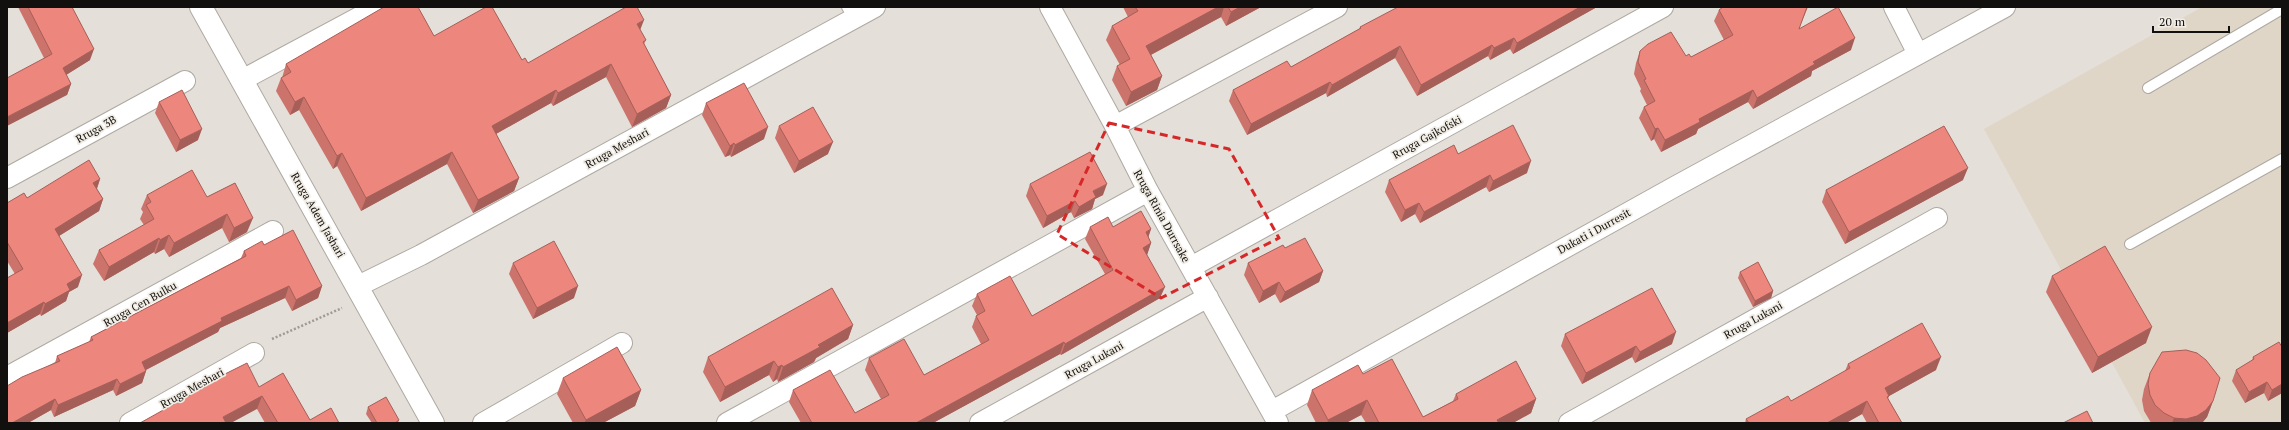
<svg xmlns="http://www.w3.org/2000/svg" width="2289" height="430" font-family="'PT Serif',serif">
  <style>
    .built { fill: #dfd6c8 }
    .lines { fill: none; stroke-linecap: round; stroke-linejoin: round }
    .service-casing { stroke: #aea9a2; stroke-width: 12 }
    .minor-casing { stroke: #aea9a2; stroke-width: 22 }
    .tertiary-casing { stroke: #aea9a2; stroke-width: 24 }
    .path { stroke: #9e9a95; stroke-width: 2.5; stroke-dasharray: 2 2; stroke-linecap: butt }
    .service { stroke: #fff; stroke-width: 10 }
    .minor { stroke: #fff; stroke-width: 20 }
    .tertiary { stroke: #fff; stroke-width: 22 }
    .wall { fill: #cc746c }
    .shaded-wall { fill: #a65e58 }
    .building { fill: #ed877d; stroke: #a65e58 }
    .marked { fill: none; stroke: #d62828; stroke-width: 3; stroke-dasharray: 8 5; stroke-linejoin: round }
    .labels { text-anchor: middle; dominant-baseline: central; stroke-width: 3.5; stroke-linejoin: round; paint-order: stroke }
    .street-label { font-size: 11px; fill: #12100e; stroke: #f1ede5 }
  </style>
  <rect width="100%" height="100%" fill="#e4dfd8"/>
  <!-- built -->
  <path class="built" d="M2202,7H2282V423H2145L1984,129Z"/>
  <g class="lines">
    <defs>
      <path id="service" d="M847,7L854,19
        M2148,88L2282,9
        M2130,244L2282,159"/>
      <path id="minor" d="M1050,7L1115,126L1148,191L1278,423
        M1894,7L1918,54
        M242,80L378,7
        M1115,126L1337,7
        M7,178L185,81
        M1191,267L1663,7
        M358,286L421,255L875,7
        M7,377L273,231
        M1272,411L1676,186L2005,7
        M130,423L254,353
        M483,423L622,343
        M727,423L1148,191
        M980,423L1208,297
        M1569,423L1937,218"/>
      <path id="tertiary" d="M201,7L433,423"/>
    </defs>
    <!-- service casing -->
    <use href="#service" class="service-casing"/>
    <!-- minor casing -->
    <use href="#minor" class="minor-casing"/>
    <!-- tertiary casing -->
    <use href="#tertiary" class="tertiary-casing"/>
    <!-- path -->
    <path class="path" d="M272,339L342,308"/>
    <!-- service -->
    <use href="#service" class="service"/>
    <!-- minor -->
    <use href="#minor" class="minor"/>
    <!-- tertiary -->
    <use href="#tertiary" class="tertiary"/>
  </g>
  <!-- wall -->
  <path class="wall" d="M18,7H72L90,60L66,75L71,84L67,95L44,58Z
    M1123,7H1261L1226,26L1221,17L1151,55L1162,76L1157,90L1126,106L1112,80L1117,66L1120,65L1106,40L1112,26L1128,17Z
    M1597,7L1513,54L1510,49L1490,60L1488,56L1417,96L1395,58L1327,97L1326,93L1247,135L1229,101L1233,90L1291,67L1359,29L1360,27Z
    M1808,7L1799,28L1851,50L1812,71L1811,76L1753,109L1748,102L1698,129L1696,134L1661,152L1654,139L1651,141L1639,118L1644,107L1647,105L1640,91L1641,89L1634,74L1636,63L1640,51L1686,56L1691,57L1724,40L1714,21L1719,10Z
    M640,30L646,40L644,44L671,95L666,108L632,127L606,77L553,106L551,103L496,134L519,178L514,191L473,213L447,164L361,211L337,166L333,169L299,110L290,115L276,91L281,78H282L286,64L434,36L522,60L528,63Z
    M159,102L198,140L176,152L155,113Z
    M706,103L764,139L731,157L730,155L725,157L702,115Z
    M779,126L828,154L794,173L775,138Z
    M1458,154L1527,173L1489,192L1486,187L1420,223L1415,214L1401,222L1385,192L1389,180Z
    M100,179L97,189L103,199L99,211L59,236L78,287L69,292L66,301L41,316L40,314L7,333V278L15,274L7,261V203L27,198Z
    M1963,180L1845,244L1822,202L1826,190Z
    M235,183L247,232L229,242L222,228L169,257L164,249L155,254L154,252L104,281L93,264L99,250L144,225L140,219L143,212L141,209L147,195L207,197Z
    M1030,184L1103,195L1095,199L1092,209L1074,218L1071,212L1043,228L1026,196Z
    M1090,227H1113L1151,229L1148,237L1151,243L1147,255L1160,298L1061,355L1060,354L933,423H801L789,402L793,390L855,413L881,399L865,370L869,358L924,375L981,344L972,327L976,316L977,315L972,306L977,294L1032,316L1105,274L1085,239Z
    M264,245L322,286L318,298L292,311L285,298L220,328L218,332L146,370V371L142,383L116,396L113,390L54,417L51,410L28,423H7L55,363L57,356L89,342L91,337L241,258L244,251Z
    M1285,248L1323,271L1319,282L1280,303L1275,294L1259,303L1244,275L1248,263Z
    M513,263L574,298L533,319L509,274Z
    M1740,272L1773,291L1771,298L1753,307L1738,278Z
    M2052,276L2146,343L2092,373L2046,292Z
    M853,325L848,339L816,358L814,362L778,382L777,379L773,382L769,375L720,402L703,372L708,357Z
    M1565,334L1672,344L1635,363L1632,357L1582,384L1561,346Z
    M2282,347V393L2268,401L2264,393L2245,403L2232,381L2236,370L2252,361L2253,357Z
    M1848,364L1936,370L1889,396L1888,399L1902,423H1867L1862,414L1846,423H1745L1746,419L1791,401L1845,371Z
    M2150,373L2213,401L2207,417L2202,423H2151L2150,421L2144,411L2142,400L2144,389Z
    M1363,374L1423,417L1453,401L1456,394L1536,399L1531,413L1513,423H1366L1361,415L1346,423H1316L1307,405L1312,390Z
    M563,378L641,390L635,406L603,423H573L557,394Z
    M209,382L259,387L310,420L339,423H265L257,409L208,385Z
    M368,407L399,420L398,423H372L366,414Z"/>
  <!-- shaded-wall -->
  <path class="shaded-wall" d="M1218,7H1224L1221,17L1141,60L1146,46Z
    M1240,7H1261L1226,26L1231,12Z
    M1580,7H1597L1513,54L1517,43Z
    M644,20L639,33L637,24Z
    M1514,38L1510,49L1490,60L1494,48Z
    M1855,38L1851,50L1812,71L1811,76L1753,109L1757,98L1813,62Z
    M1492,45L1488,56L1417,96L1421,85Z
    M1400,46L1395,58L1327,97L1332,85Z
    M94,49L90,60L58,80L63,68Z
    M611,64L606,77L553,106L558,93Z
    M1162,76L1157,90L1126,106L1131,92Z
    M1330,82L1326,93L1247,135L1251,124Z
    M71,84L67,95L7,126V117Z
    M556,90L551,103L487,139L492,126Z
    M1753,90L1748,102L1698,129L1696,134L1661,152L1665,140L1699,119Z
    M671,95L666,108L632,127L637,114Z
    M304,97L299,110L290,115L295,102Z
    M768,127L764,139L731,157L735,145Z
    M1658,128L1654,139L1651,141L1655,129Z
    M202,129L198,140L176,152L180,140Z
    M833,142L828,154L794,173L799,161Z
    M734,143L730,155L725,157L730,146Z
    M452,152L447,164L361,211L366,198Z
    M342,153L337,166L333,169L337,156Z
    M1531,161L1527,173L1489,192L1493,181Z
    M1968,168L1963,180L1845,244L1849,232Z
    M1490,175L1486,187L1420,223L1424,212Z
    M519,178L514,191L473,213L478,200Z
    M100,179L96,191L93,183Z
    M1107,184L1103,195L1095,199L1092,209L1074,218L1079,207L1093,191Z
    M103,199L99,211L51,241L55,229Z
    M1075,201L1071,212L1043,228L1047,216Z
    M1419,203L1415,214L1401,222L1405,210Z
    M227,214L222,228L169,257L174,243Z
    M253,218L247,232L229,242L234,228Z
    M1151,229L1147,241L1146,232Z
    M169,235L164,249L155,254L160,240Z
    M159,238L154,252L104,281L109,267Z
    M1151,243L1147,255L1138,260L1143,248Z
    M1323,271L1319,282L1280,303L1285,292Z
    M82,275L78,287L69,292L66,301L41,316L45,304L67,284Z
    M1279,282L1275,294L1259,303L1263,291Z
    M289,286L285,298L220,328L218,332L138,374L142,362L221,318Z
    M322,286L318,298L292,311L296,300Z
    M578,286L574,298L533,319L537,308Z
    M1165,287L1160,298L1061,355L1065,344Z
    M1773,291L1771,298L1753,307L1755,301Z
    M44,302L40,314L7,333V323Z
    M853,325L848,339L816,358L814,362L778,382L783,367L818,345Z
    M2152,327L2146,343L2092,373L2098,357Z
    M1676,332L1672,344L1635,363L1640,352Z
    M1064,342L1060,354L933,423H916Z
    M1636,346L1632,357L1582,384L1586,373Z
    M1941,357L1936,370L1880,401L1885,388Z
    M774,361L769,375L720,402L725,387Z
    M782,365L777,379L773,382L778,367Z
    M146,371L142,383L116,396L120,384Z
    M117,379L113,390L54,417L58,405Z
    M2267,382L2264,393L2245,403L2249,392Z
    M2282,384V393L2268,401L2272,390Z
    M641,390L635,406L603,423H584L586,420Z
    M262,396L257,409L231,423H221L223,417Z
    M55,399L51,410L28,423H12Z
    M1536,399L1531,413L1513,423H1496L1497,420Z
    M1367,400L1361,415L1346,423H1327L1328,420Z
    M1867,401L1862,414L1846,423H1827Z
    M2213,401L2207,417L2202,423H2172L2174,418Z"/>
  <!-- building -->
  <path class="building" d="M28,7H72L94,49L63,68L71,84L7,117V78L52,54Z
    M384,7H418L434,36L486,7H492L522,60L525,58L528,63L626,7H637L644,20L637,24L646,40L643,42L671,95L637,114L611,64L558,93L556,90L492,126L519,178L478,200L452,152L366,198L342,153L337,156L304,97L295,102L281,78L291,72L286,64Z
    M1135,7H1218L1146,46L1162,76L1131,92L1117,66L1130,59L1112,26L1138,11Z
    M1228,7H1240L1231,12Z
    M1398,7H1580L1517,43L1514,38L1494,48L1492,45L1421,85L1400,46L1332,85L1330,82L1251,124L1233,90L1287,61L1291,67L1361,28L1360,27Z
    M1723,7H1807L1799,29L1838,7L1855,38L1813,62L1815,64L1757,98L1753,90L1699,119L1700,122L1665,140L1658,128L1655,129L1644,107L1655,101L1644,80L1646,79L1638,62L1640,51L1648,44L1671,32L1686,56L1689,54L1691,57L1733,35L1719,10Z
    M744,83L768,127L735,145L734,143L730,146L706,103Z
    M182,90L202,129L180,140L159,102Z
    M813,107L833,142L799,161L779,126Z
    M1513,125L1531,161L1493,181L1490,175L1424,212L1419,203L1405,210L1389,180L1454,145L1458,154Z
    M1944,126L1968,168L1849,232L1826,190Z
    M1090,152L1107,184L1093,191L1096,197L1079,207L1075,201L1047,216L1030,184Z
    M89,160L100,179L93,183L103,199L55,229L82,275L67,284L70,290L45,304L44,302L7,323V278L23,269L7,242V203L24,193L27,198Z
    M192,170L207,197L235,183L253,218L234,228L227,214L174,243L169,235L160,240L159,238L109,267L99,250L154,219L146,205L151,202L147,195Z
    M1141,211L1151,229L1146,232L1151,243L1143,248L1165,287L1065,344L1064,342L916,423H812L793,390L830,370L855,413L889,395L869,358L904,339L924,375L989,340L976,316L985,311L977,294L1010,276L1032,316L1113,270L1090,227L1108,217L1113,227Z
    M293,230L322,286L296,300L289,286L221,318L222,321L142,362L146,371L120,384L117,379L58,405L55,399L12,423H7V386L22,377L60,361L57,356L93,340L91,337L246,256L244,251L262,241L264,245Z
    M1305,238L1323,271L1285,292L1279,282L1263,291L1248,263L1283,245L1285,248Z
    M554,241L578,286L537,308L513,263Z
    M2105,246L2152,327L2098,357L2052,276Z
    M1758,262L1773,291L1755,301L1740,272Z
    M832,288L853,325L818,345L820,347L783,367L782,365L778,367L774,361L725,387L708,357Z
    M1652,288L1676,332L1640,352L1636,346L1586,373L1565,334Z
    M1922,323L1941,357L1885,388L1889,396L1887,397L1902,423H1879L1867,401L1827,423H1749L1746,419L1788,396L1791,401L1850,368L1848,364Z
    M2279,342L2282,347V384L2272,390L2267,382L2249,392L2236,370L2254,359L2253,357Z
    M617,347L641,390L586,420L563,378Z
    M2186,350L2197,353L2206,360L2220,378L2213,401L2206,410L2197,416L2186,419L2174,418L2164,413L2155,405L2150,395L2148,384L2150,373L2162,352Z
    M1392,359L1423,417L1458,399L1456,394L1516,361L1536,399L1497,420L1499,423H1379L1367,400L1328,420L1312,390L1358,365L1363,374Z
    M247,363L259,387L283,373L310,420L331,408L339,423H278L262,396L223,417L226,423H140L210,384L209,382Z
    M386,397L399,420L395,423H377L368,407Z
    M2087,411L2093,423H2063Z"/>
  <!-- marked area -->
  <path class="marked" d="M1109,123L1229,149L1279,238L1161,298L1057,234Z"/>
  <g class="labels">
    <!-- street labels -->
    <g class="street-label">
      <text transform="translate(96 129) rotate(-29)">Rruga 3B</text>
      <text transform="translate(1427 137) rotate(-29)">Rruga Gajkofski</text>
      <text transform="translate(617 148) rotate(-29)">Rruga Meshari</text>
      <text transform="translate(318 215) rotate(60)">Rruga Adem Jashari</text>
      <text transform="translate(1162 216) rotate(61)">Rruga Rinia Durrsake</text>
      <text transform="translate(1594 231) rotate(-29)">Dukati i Durresit</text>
      <text transform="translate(140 304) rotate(-29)">Rruga Cen Bulku</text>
      <text transform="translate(1753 320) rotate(-29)">Rruga Lukani</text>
      <text transform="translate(1094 360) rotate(-29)">Rruga Lukani</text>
      <text transform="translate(192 388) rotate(-29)">Rruga Meshari</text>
    </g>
  </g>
  <!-- border -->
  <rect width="2289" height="430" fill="none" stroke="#12100e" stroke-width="16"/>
  <!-- scale -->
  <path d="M2153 26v6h76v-6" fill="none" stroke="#12100e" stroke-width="2"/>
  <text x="2159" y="26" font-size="12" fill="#12100e" stroke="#f1ede5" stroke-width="3" paint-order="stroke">20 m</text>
</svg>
